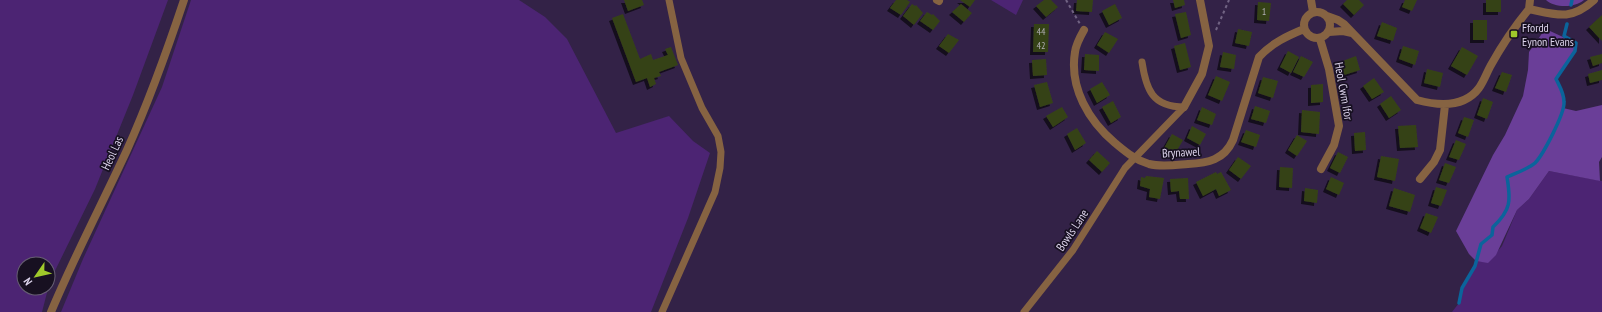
<svg xmlns="http://www.w3.org/2000/svg" width="1602" height="312" font-family="'PT Sans Narrow',sans-serif">
  <style>
    .green { fill: #4c2473; fill-rule: evenodd }
    .forest { fill: #6a3e98 }
    .lines { fill: none; stroke-linecap: round; stroke-linejoin: round }
    .stream { stroke: #0b649b; stroke-width: 3.5 }
    .building { fill: #364317; filter: url(#shadow) }
    .path { stroke: #716383; stroke-width: 2; stroke-dasharray: 3 3; stroke-linecap: butt }
    .service { stroke: #866342; stroke-width: 7 }
    .minor { stroke: #866342; stroke-width: 8 }
    .poi-dot { fill: #a0c92b; stroke: #171021; stroke-width: 1.5 }
    .labels { text-anchor: middle; dominant-baseline: central; stroke-width: 3.5; stroke-linejoin: round; paint-order: stroke }
    .number-label { font-size: 10px; fill: #b2afb6 }
    .poi-label { font-size: 12px; fill: #dcd3eb; stroke: #171021; text-anchor: start }
    .street-label { font-size: 12px; fill: #dcd3eb; stroke: #171021 }
  </style>
  <defs>
    <filter id="shadow"><feDropShadow dx="-3" dy="3" stdDeviation="0" flood-color="#0009"/></filter>
  </defs>
  <rect width="100%" height="100%" fill="#332247"/>
  <!-- green -->
  <path class="green" d="M0,0H168L133,95L95,189L50,281L42,312H0ZM24,264H48V288H24Z
    M191,0H519L545,17L567,39L616,133L669,116L693,141L710,153L688,218L651,312H61L83,259L162,87Z
    M991,0H1023L1016,15Z
    M1549,171L1602,181V312H1452L1459,303L1462,288L1476,261L1488,262L1502,246L1517,210L1529,199Z"/>
  <!-- forest -->
  <path class="forest" d="M1546,0H1584C1574,8 1555,8 1546,0Z
    M1550,31L1576,43L1575,51L1556,79C1561,88 1567,98 1563,108L1576,111L1602,105V157L1599,162L1600,181L1549,171L1529,199L1517,210L1496,255L1488,263L1476,261L1469,254L1456,231L1493,155L1505,135L1523,96L1528,70L1529,52L1543,32Z"/>
  <g class="lines">
    <!-- stream -->
    <path class="stream" d="M1571,5L1572,0
      M1459,303L1462,288L1475,266L1481,244L1492,235L1493,227C1511,210 1511,201 1507,177C1516,173 1528,169 1535,163C1543,155 1565,113 1564,102C1564,93 1560,87 1556,79L1575,51L1576,43L1564,36L1567,24"/>
  </g>
  <!-- building -->
  <path class="building" d="M624,0H642L644,5L628,11Z
    M896,0H907L910,2L901,15L890,8Z
    M960,0H975L970,7Z
    M1044,0H1051L1058,7L1046,17L1036,6Z
    M1077,0H1093L1092,12L1076,11Z
    M1173,0H1184L1185,5L1175,8Z
    M1347,0H1359L1364,5L1354,15L1343,4Z
    M1405,0H1417L1412,11L1402,7Z
    M1486,0H1501V12H1486Z
    M1258,2L1271,3L1269,21L1257,20Z
    M912,4L915,6L916,5L923,13L914,25L903,16Z
    M961,4L972,13L964,22L952,12Z
    M1115,4L1122,18L1109,25L1102,11Z
    M927,12L932,15L933,14L940,21L933,30L920,21Z
    M1186,12L1191,35L1181,38L1175,14Z
    M623,14L640,59L651,54L653,60L668,55L665,49L671,47L678,65L659,72L661,76L654,78L656,84L650,87L647,78L636,82L612,18Z
    M1602,15V41L1589,27Z
    M1473,20H1487V40H1473Z
    M1382,22L1397,28L1393,41L1377,36Z
    M1034,24H1049L1048,52H1033Z
    M1238,29L1252,32L1249,46L1235,43Z
    M1105,32L1118,39L1109,53L1097,45Z
    M948,34L959,40L949,53L939,46Z
    M1185,43L1191,67L1180,70L1174,46Z
    M1403,46L1419,51L1415,65L1399,59Z
    M1462,47L1478,56L1467,75L1451,66Z
    M1288,51L1299,57L1291,73L1280,67Z
    M1223,52L1236,55L1234,69L1220,67Z
    M1085,54L1099,55V71L1084,70Z
    M1602,54V63L1593,66L1590,57Z
    M1301,56L1313,62L1304,77L1293,72Z
    M1356,56L1360,70L1344,75L1340,62Z
    M1046,59L1047,75L1033,76L1032,60Z
    M1427,69L1443,73L1440,87L1424,83Z
    M1602,70V80L1590,83L1588,74Z
    M1502,72L1512,75L1506,92L1495,88Z
    M1216,76L1230,82L1222,101L1208,95Z
    M1263,77L1278,81L1273,98L1258,93Z
    M1374,78L1384,92L1372,99L1363,86Z
    M1047,82L1053,103L1040,107L1034,85Z
    M1102,82L1110,95L1097,103L1090,89Z
    M1323,84V102L1311,103V85Z
    M1391,96L1401,110L1389,118L1380,104Z
    M1483,98L1493,102L1487,119L1477,115Z
    M1113,101L1121,117L1111,123L1102,107Z
    M1255,106L1270,111L1266,123L1251,119Z
    M1062,107L1068,117L1053,127L1046,116Z
    M1202,107L1216,114L1212,125L1197,120Z
    M1302,110L1320,112L1319,134L1301,132Z
    M1464,117L1474,120L1468,137L1458,133Z
    M1416,125L1418,147L1400,148L1398,126Z
    M1192,126L1206,134L1200,145L1187,138Z
    M1077,128L1086,143L1075,150L1067,134Z
    M1246,130L1260,135L1256,147L1241,142Z
    M1365,132L1366,150L1355,151L1354,133Z
    M1172,134L1183,140L1174,156L1163,150Z
    M1297,135L1307,141L1297,156L1288,150Z
    M1456,140L1466,144L1459,160L1449,157Z
    M1097,151L1110,163L1102,172L1089,160Z
    M1338,152L1348,157L1340,173L1330,168Z
    M1381,156L1399,159L1395,181L1377,177Z
    M1238,157L1251,166L1241,179L1229,170Z
    M1445,163L1456,167L1449,183L1439,180Z
    M1280,167L1293,168L1292,188L1279,187Z
    M1216,172L1217,174L1221,172L1231,190L1219,196L1216,189L1203,196L1196,182Z
    M1146,176L1164,178L1160,199L1149,197L1150,189L1140,186L1141,177L1145,178Z
    M1331,177L1344,183L1339,195L1326,189Z
    M1188,178L1189,199H1180L1179,191L1171,192L1170,179Z
    M1436,187L1447,190L1441,206L1431,203Z
    M1305,188L1318,190L1317,203L1304,201Z
    M1394,188L1415,195L1410,212L1389,206Z
    M1426,213L1438,217L1431,233L1420,228Z"/>
  <g class="lines">
    <!-- path -->
    <path class="path" d="M1066,0L1080,24
      M1216,30L1229,0"/>
    <!-- service -->
    <path class="service" d="M1142,62C1146,89 1152,107 1184,107
      M662,312L715,192L720,168L721,152L718,136L702,108L681,58L669,0
      M1024,312L1073,250L1125,168L1184,107"/>
    <!-- minor -->
    <path class="minor" d="M937,0L939,1
      M1311,0L1313,12
      M1529,9C1557,15 1571,21 1594,0
      M1529,9L1530,0
      M1304 25a13 13 0 1 1 26 0a13 13 0 1 1-26 0Z
      M1327,16L1338,20L1344,24L1417,100C1439,106 1464,108 1479,88C1484,81 1487,72 1491,65C1502,45 1515,26 1529,9
      M1084,30C1080,37 1076,44 1075,52C1069,88 1089,121 1115,143C1126,152 1135,160 1149,164C1161,167 1175,165 1188,164C1208,163 1224,160 1233,140L1259,57C1272,43 1287,36 1304,29
      M1329,32L1343,31L1352,33
      M1320,39L1329,69L1339,126L1334,145L1321,169
      M1184,107L1202,74L1209,46L1200,0
      M1420,179L1434,162L1440,150L1445,105
      M51,312C74,257 102,204 127,150C149,101 167,51 184,0"/>
  </g>
  <!-- markers -->
  <rect class="poi-dot" x="1510" y="30" width="8" height="8" rx="2"/>
  <g class="labels">
    <!-- number labels -->
    <g class="number-label">
      <text x="1264" y="11">1</text>
      <text x="1041" y="31">44</text>
      <text x="1041" y="45">42</text>
    </g>
    <!-- poi labels -->
    <g class="poi-label">
      <text x="1522" y="27">Ffordd<tspan x="1522" dy="14">Eynon Evans</tspan></text>
    </g>
    <!-- street labels -->
    <g class="street-label">
      <text transform="translate(1344 91) rotate(80)">Heol Cwm Ifor</text>
      <text transform="translate(1181 152) rotate(-3)">Brynawel</text>
      <text transform="translate(112 153) rotate(-65)">Heol Las</text>
      <text transform="translate(1072 230) rotate(-56)">Bowls Lane</text>
    </g>
  </g>
  <!-- north arrow -->
  <g transform="translate(36 276) rotate(236)"><circle r="19" fill="#171021" stroke="#665e72"/>
  <path d="M0-3L7 15L0 10L-7 15Z" fill="#a0c92b"/>
  <text y="-6" font-size="11" font-weight="bold" text-anchor="middle" fill="#dcd3eb">N</text>
  </g>
</svg>
